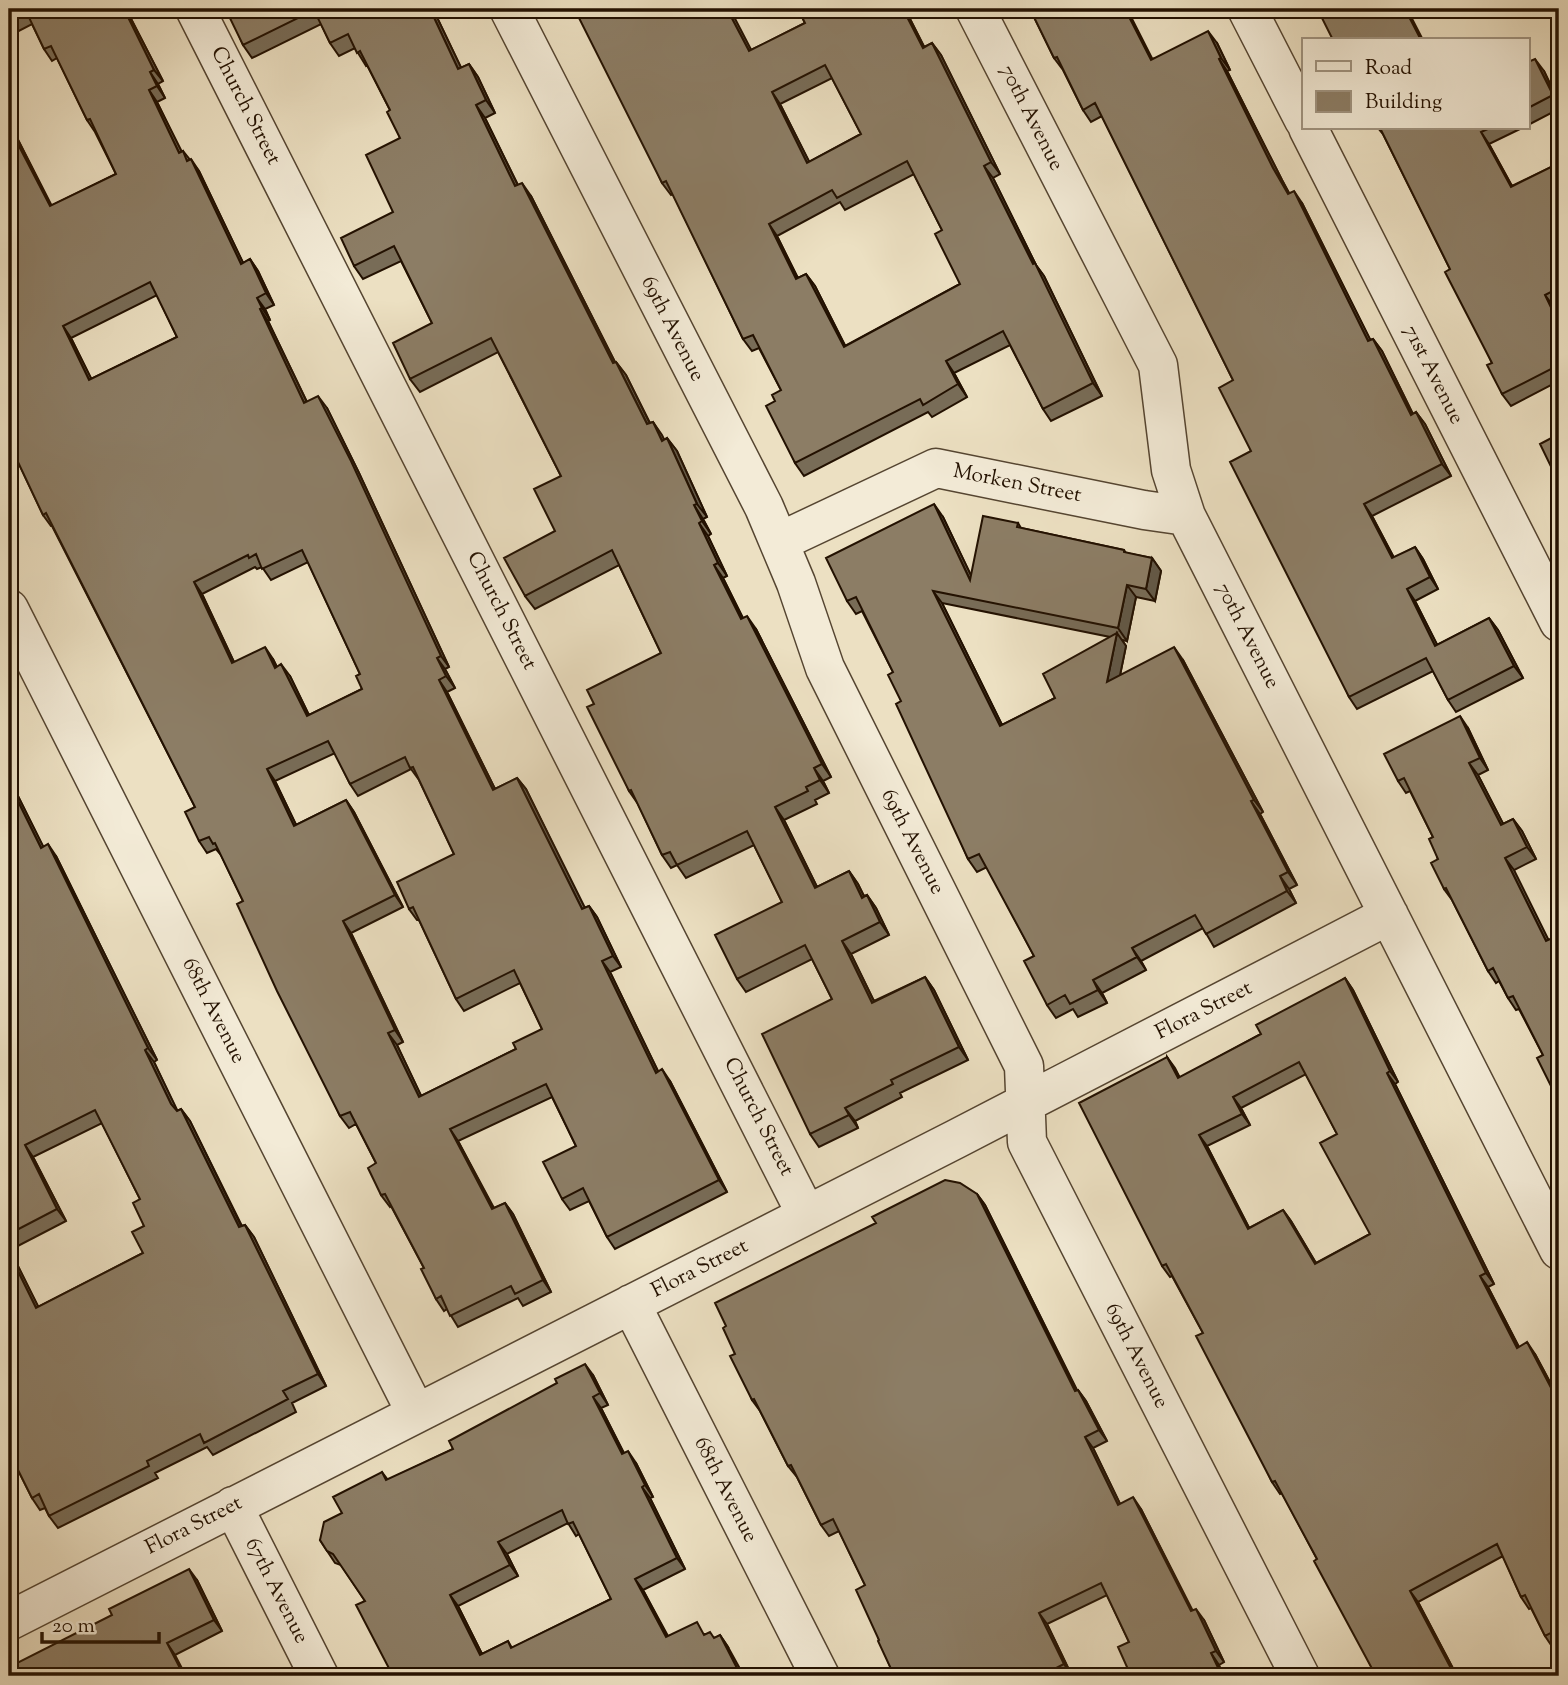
<svg xmlns="http://www.w3.org/2000/svg" width="1568" height="1685" font-family="'Sorts Mill Goudy',serif">
  <style>
    .lines { fill: none; stroke-linecap: round; stroke-linejoin: round }
    .minor-casing { stroke: #554531; stroke-width: 41 }
    .minor { stroke: #f3ebd7; stroke-width: 38 }
    .wall { fill: #786c57; stroke: #231101; stroke-width: 2; fill-rule: evenodd }
    .shaded-wall { fill: #625847; stroke: #231101; stroke-width: 2 }
    .building { fill: #8c7d65; stroke: #231101; stroke-width: 2; fill-rule: evenodd }
    .labels { text-anchor: middle; dominant-baseline: central; stroke-width: 5; stroke-linejoin: round; paint-order: stroke }
    .street-label { font-size: 21px; fill: #231101; stroke: #f3ebd7 }
  </style>
  <rect width="100%" height="100%" fill="#ece0c2"/>
  <filter id="stains"><feTurbulence type="fractalNoise" baseFrequency=".00286" numOctaves="4"/><feColorMatrix values="0 0 0 0 .2 0 0 0 0 .09 0 0 0 0 .02 0 0 0 .5 -.17"/></filter>
  <radialGradient id="worn" r=".72"><stop offset=".6" stop-color="#630" stop-opacity="0"/><stop offset="1" stop-color="#630" stop-opacity=".3"/></radialGradient>
  <g class="lines">
    <defs>
      <path id="minor" d="M195,9L806,1214
        M509,9L764,507L796,583L825,668L1024,1066L1027,1142L1300,1676
        M975,9L1158,365L1171,470L1186,516L1559,1250
        M1247,9L1304,120
        M1308,128L1559,622
        M779,542L936,468L1144,510L1186,516
        M9,609L416,1413
        M631,1304L820,1676
        M233,1506L319,1676
        M9,1621L956,1139L1389,915"/>
    </defs>
    <!-- minor casing -->
    <use href="#minor" class="minor-casing"/>
    <!-- minor -->
    <use href="#minor" class="minor"/>
  </g>
  <!-- wall -->
  <path class="wall" d="M9,9H126L163,81L158,84L165,98L157,102L181,152L183,151L199,171L243,263L250,259L258,271L274,305L265,309L270,320L268,321L307,402L327,408L359,473L449,667L445,669L455,688L447,692L495,789L517,778L526,789L584,908L589,906L597,917L621,967L610,972L658,1071L670,1081L727,1192L615,1249L607,1237L589,1201L570,1210L562,1199L576,1146L552,1097L458,1141L494,1208L505,1203L513,1214L551,1292L523,1306L518,1298L458,1327L447,1309L444,1311L436,1299L424,1268L391,1206L390,1207L381,1195L376,1163L356,1124L349,1128L340,1116L243,901L221,855L216,849L207,853L199,841L195,807L52,526H51L43,515L12,449L9,450V122L51,206L116,174L95,132L87,120L57,58L52,61L44,49L32,24L9,36ZM157,295L177,337L91,379L71,338ZM308,562L360,674L362,689L309,715L290,676L277,667L273,659L234,662L202,594L255,567L257,569L262,567L271,580ZM335,753L350,784L358,796L411,769L419,780L454,854L409,909L417,920H419L456,999L464,1011L520,983L542,1029L516,1049L421,1096L397,1045L403,1042L351,933L403,907L354,812L346,800L296,825L275,781Z
    M228,9H433L461,68L469,64L478,77L495,113L485,118L518,185L531,196L615,362H616L626,375L650,423L653,422L664,440L667,438L677,451L707,517L703,519L711,534L708,536L727,576L723,578L743,618L756,629L831,777L823,781L829,793L815,800L817,804L784,820L817,887L849,871L858,884L864,896L867,895L876,908L889,935L851,954L874,1001L925,977L934,990L968,1060L900,1093L902,1097L855,1121L858,1128L819,1147L810,1134L832,999L812,959L746,992L737,979L782,902L754,845L686,878L677,865L671,868L662,855L638,804L629,791L594,704L661,653L619,565L535,609L525,596L555,531L561,476L498,352L420,392L410,379L432,323L401,261L363,279L354,266L393,212L400,138L390,110L367,65L366,66L355,48L339,56L330,43L321,24L252,58L243,45Z
    M798,9H905L924,47L932,43L941,55L1000,174L993,178L1036,265L1044,276L1102,396L1051,421L1043,409L1010,345L954,373L967,397L932,417L928,412L804,476L795,463L775,401L781,390L759,348L752,351L743,339L673,194L671,195L662,183L586,12L751,50L805,23ZM832,78L861,134L809,162L780,104ZM914,174L942,230L960,284L845,346L815,286L806,274L798,278L777,236L840,202L845,210Z
    M1030,9L1152,59L1217,43L1230,70L1227,71L1282,180L1289,193L1302,203L1370,340L1373,339L1382,351L1413,414L1416,412L1425,424L1451,476L1372,516L1394,558L1415,547L1423,559L1438,589L1415,601L1437,645L1489,618L1498,630L1523,678L1456,712L1448,700L1433,671L1357,709L1349,697L1251,451L1233,380L1102,116L1091,122L1083,110L1063,70L1054,58Z
    M1528,62L1544,71L1559,102V109L1528,125Z
    M1378,128H1522L1489,144L1512,186L1559,163V304L1554,307L1559,319V381L1511,406L1502,394L1492,363L1450,269L1383,134Z
    M943,517L971,576L1018,523L1021,528L1124,550L1126,553L1152,558L1161,571L1155,601L1136,597L1127,641L1122,640L1126,646L1120,675L1183,660L1263,812L1260,814L1297,885L1289,889L1296,903L1214,947L1203,928L1141,961L1146,970L1102,993L1107,1003L1078,1017L1073,1009L1056,1018L1047,1005L1034,956L987,867L977,872L968,859L901,701L893,672L862,611L856,614L847,601ZM942,603L1110,637L1055,698L1002,725Z
    M1468,728L1488,770L1478,775L1503,824L1513,819L1522,831L1536,859L1514,870L1543,1055L1519,1009L1516,1010L1508,998L1499,981L1496,983L1488,971L1452,900L1444,889L1433,837L1410,791L1406,793L1398,781Z
    M9,778L43,847L56,856L157,1060L154,1062L177,1111L181,1109L190,1121L242,1226L245,1225L254,1237L326,1386L292,1403L296,1412L213,1455L207,1447L155,1473L158,1478L58,1528L49,1516L45,1508L40,1510L32,1498L9,1452ZM102,1123L140,1199L144,1226L143,1253L38,1307L10,1250L66,1221L33,1157Z
    M1345,978L1353,990L1398,1082L1395,1084L1494,1284L1488,1287L1519,1347L1535,1354L1559,1399V1645L1553,1648L1545,1636L1531,1608L1529,1609L1521,1597L1503,1556L1418,1602L1457,1676H1376L1317,1559L1282,1493L1280,1494L1272,1482L1203,1333L1172,1276L1170,1277L1162,1266L1167,1057L1180,1078L1261,1034ZM1306,1074L1337,1134L1370,1234L1316,1263L1291,1221L1283,1210L1249,1228L1207,1146L1250,1125L1241,1108Z
    M977,1194L985,1205L1077,1390H1078L1086,1401L1107,1441L1093,1448L1120,1504L1141,1509L1192,1611L1204,1620L1224,1662L1219,1665L1129,1642L1107,1595L1047,1624L1072,1676H896L892,1671L879,1640L865,1585L839,1531L829,1536L821,1525L797,1477L788,1466L760,1411L752,1400L735,1354Z
    M593,1375L608,1405L601,1408L624,1453L636,1463L653,1497L650,1498L685,1569L643,1590L668,1636L706,1634L715,1638L720,1635L728,1647L393,1676L365,1601L341,1565L335,1563L320,1540L382,1472L388,1480L453,1449ZM568,1523L576,1536L579,1534L611,1599L512,1648L508,1641L482,1654L458,1606L518,1576L507,1554Z
    M197,1580L222,1631L175,1655L9,1676Z"/>
  <!-- shaded-wall -->
  <path class="shaded-wall" d="M124,9H126L163,81L154,70Z
    M430,9H433L468,82L458,69Z
    M727,9H730L758,63L749,51Z
    M903,9H905L931,60L923,48Z
    M1125,9H1127L1159,72L1151,60Z
    M1405,9H1407L1423,40H1421Z
    M1208,31L1217,43L1230,70L1221,58Z
    M932,43L941,55L1000,174L991,162Z
    M1219,59L1227,71L1282,180L1296,206L1273,168Z
    M1535,59L1544,71L1559,104L1553,95Z
    M469,64L478,77L495,113L486,100Z
    M150,72L158,84L165,98L157,86Z
    M149,90L157,102L188,164L179,153Z
    M772,92L780,104L816,175L807,163Z
    M476,105L485,118L525,200L515,186Z
    M9,122L58,218L50,206L9,127Z
    M1481,132L1489,144L1519,199L1511,187Z
    M191,159L199,171L249,275L241,264Z
    M984,166L993,178L1036,265L1044,276L1102,396L1093,383Z
    M522,183L531,196L622,376L613,363Z
    M1294,191L1302,203L1377,353L1368,341Z
    M769,224L777,236L804,291L796,279Z
    M250,259L258,271L274,305L266,293Z
    M806,274L815,286L852,359L844,347Z
    M1545,295L1554,307L1559,319V324Z
    M257,298L265,309L270,320L262,308Z
    M260,309L268,321L313,415L304,403Z
    M63,326L71,338L98,392L89,380Z
    M1373,339L1382,351L1419,427L1411,415Z
    M946,361L954,373L967,397L958,384Z
    M616,362L626,375L657,438L647,424Z
    M318,396L327,408L359,473L449,667L441,656Z
    M1416,412L1425,424L1451,476L1442,464Z
    M653,422L662,435L671,454L662,441Z
    M667,438L677,451L707,517L697,504Z
    M934,504L943,517L979,592L970,580Z
    M1364,504L1372,516L1401,571L1392,558Z
    M694,505L703,519L711,534L702,521Z
    M699,523L708,536L727,576L718,563Z
    M1415,547L1423,559L1438,589L1430,577Z
    M1152,558L1161,571L1155,601L1146,589Z
    M714,565L723,578L750,633L741,619Z
    M194,582L202,594L240,675L232,663Z
    M1127,585L1136,597L1127,641L1118,628Z
    M1407,589L1415,601L1444,658L1435,646Z
    M933,591L942,603L1009,739L1000,726Z
    M747,616L756,629L831,777L822,764Z
    M1489,618L1498,630L1523,678L1514,666Z
    M1117,633L1126,646L1116,695L1107,682Z
    M265,647L273,659L283,680L275,668Z
    M1174,647L1183,660L1263,812L1254,800Z
    M437,658L445,669L455,688L446,676Z
    M281,664L290,676L315,728L307,716Z
    M439,680L447,692L501,801L493,790Z
    M1460,716L1468,728L1488,770L1480,758Z
    M1469,763L1478,775L1510,837L1501,825Z
    M814,768L823,781L829,793L820,780Z
    M267,769L275,781L302,837L294,826Z
    M9,778L50,860L41,848L9,783Z
    M517,778L526,789L591,920L582,909Z
    M346,800L354,812L403,907L395,895Z
    M1251,801L1260,814L1297,885L1288,872Z
    M775,807L784,820L824,901L815,888Z
    M1513,819L1522,831L1536,859L1527,847Z
    M48,844L56,856L157,1060L148,1048Z
    M1505,858L1514,870L1555,953L1546,941Z
    M849,871L858,884L871,911L862,898Z
    M1280,876L1289,889L1296,903L1287,891Z
    M867,895L876,908L889,935L880,922Z
    M589,906L597,917L621,967L613,956Z
    M343,921L351,933L403,1042L395,1030Z
    M842,941L851,954L881,1016L872,1003Z
    M1132,948L1141,961L1146,970L1137,957Z
    M602,961L610,972L664,1084L656,1073Z
    M925,977L934,990L968,1060L959,1047Z
    M1345,978L1353,990L1398,1082L1390,1071Z
    M1093,980L1102,993L1107,1003L1098,990Z
    M388,1033L397,1045L427,1108L419,1097Z
    M145,1050L154,1062L180,1116L171,1104Z
    M1167,1057L1175,1068L1186,1090L1178,1078Z
    M662,1069L670,1081L727,1192L719,1180Z
    M1387,1073L1395,1084L1494,1284L1486,1273Z
    M1233,1097L1241,1108L1250,1125L1242,1114Z
    M845,1108L855,1121L858,1128L849,1115Z
    M181,1109L190,1121L248,1240L239,1227Z
    M450,1129L458,1141L500,1221L492,1209Z
    M1199,1135L1207,1146L1256,1241L1248,1229Z
    M25,1145L33,1157L66,1221L57,1209Z
    M977,1194L985,1205L1083,1403L1075,1391Z
    M505,1203L513,1214L551,1292L543,1280Z
    M1283,1210L1291,1221L1323,1275L1315,1264Z
    M245,1225L254,1237L326,1386L318,1374Z
    M9,1248L45,1320L36,1308L9,1253Z
    M1480,1276L1488,1287L1525,1359L1517,1348Z
    M1527,1342L1535,1354L1559,1399V1403Z
    M585,1364L593,1375L608,1405L600,1393Z
    M1078,1390L1086,1401L1107,1441L1099,1430Z
    M593,1397L601,1408L630,1466L622,1454Z
    M1085,1437L1093,1448L1126,1516L1118,1505Z
    M628,1451L636,1463L653,1497L645,1485Z
    M642,1487L650,1498L685,1569L677,1558Z
    M1133,1497L1141,1509L1199,1623L1191,1611Z
    M498,1542L507,1554L518,1576L510,1565Z
    M189,1569L197,1580L222,1631L214,1620Z
    M635,1579L643,1590L674,1649L666,1637Z
    M1410,1591L1418,1602L1457,1676H1455Z
    M450,1595L458,1606L488,1666L480,1655Z
    M1196,1609L1204,1620L1224,1662L1216,1651Z
    M1039,1613L1047,1624L1072,1676L1064,1664Z
    M720,1635L728,1647L744,1676H741Z
    M167,1643L175,1655L186,1676H184Z
    M1211,1653L1219,1665L1224,1676H1222Z"/>
  <!-- building -->
  <path class="building" d="M9,9H124L154,70L150,72L157,86L149,90L179,153L183,151L187,161L191,159L241,264L250,259L266,293L257,298L262,308L260,309L304,403L318,396L351,461L441,656L437,658L446,676L439,680L493,790L517,778L582,909L589,906L613,956L602,961L656,1073L662,1069L719,1180L607,1237L583,1188L562,1199L543,1162L576,1146L546,1084L450,1129L492,1209L505,1203L543,1280L515,1294L511,1286L450,1316L441,1296L436,1299L421,1269L424,1268L385,1194L381,1195L368,1168L376,1163L350,1112L340,1116L277,991L237,904L243,901L215,843L213,844L209,837L199,841L185,812L195,807L46,513L43,515L9,443V127L50,206L116,174L90,119L87,120L51,46L44,49L26,11L9,20ZM150,282L177,337L89,380L63,326ZM302,550L360,674L356,676L362,689L307,716L281,664L275,668L265,647L232,663L194,582L248,555L249,558L256,554L262,569ZM328,741L350,784L405,757L410,768L413,767L454,854L397,882L409,909L413,907L456,999L514,970L542,1029L513,1043L516,1049L419,1097L388,1033L395,1030L343,921L395,895L346,800L294,826L267,769Z
    M228,9H430L458,69L469,64L486,100L476,105L515,186L522,183L613,363L616,362L647,424L653,422L662,441L667,438L697,504L694,505L702,521L699,523L718,563L714,565L741,619L747,616L822,764L814,768L820,780L806,787L808,791L775,807L815,888L849,871L862,898L867,895L880,922L842,941L872,1003L925,977L959,1047L891,1080L893,1084L845,1108L849,1115L810,1134L762,1034L832,999L805,945L737,979L715,935L782,902L747,831L677,865L670,852L662,855L631,790L629,791L587,707L594,704L587,690L661,653L612,550L525,596L504,558L555,531L534,489L561,476L513,381L491,338L410,379L393,343L432,323L394,246L354,266L341,238L393,212L366,155L400,138L387,112L390,110L360,51L357,53L348,34L330,43L314,10L243,45L226,10Z
    M585,9H727L749,51L805,23L798,9H903L923,48L932,43L991,162L984,166L1033,264L1035,263L1093,383L1043,409L1003,331L946,361L958,384L923,405L920,399L795,463L766,406L775,401L772,395L781,390L753,335L743,339L666,181L662,183L578,16L586,12ZM825,65L861,134L807,163L772,92ZM907,161L942,230L935,234L960,284L844,347L806,274L796,279L769,224L832,190L837,198Z
    M1030,9H1125L1151,60L1208,31L1221,58L1219,59L1273,168L1288,194L1294,191L1368,341L1373,339L1411,415L1416,412L1442,464L1364,504L1392,558L1415,547L1430,577L1407,589L1435,646L1489,618L1514,666L1448,700L1426,658L1349,697L1230,462L1251,451L1219,388L1233,380L1095,103L1083,110L1057,57L1054,58Z
    M1315,9H1405L1421,40H1333L1318,10L1316,11Z
    M1535,59L1553,95L1528,108V62Z
    M1380,128H1490L1481,132L1511,187L1559,163V288L1545,295L1559,324V365L1502,394L1487,365L1492,363L1445,272L1450,269Z
    M1559,434V483L1540,444Z
    M934,504L970,580L983,516L1018,523L1017,527L1124,550V552L1152,558L1146,589L1127,585L1118,628L933,591L1000,726L1055,698L1043,674L1117,633L1107,682L1174,647L1254,800L1251,801L1288,872L1280,876L1287,891L1206,934L1195,915L1132,948L1137,957L1093,980L1098,990L1070,1004L1065,995L1047,1005L1024,961L1034,956L979,854L968,859L896,704L901,701L888,675L893,672L856,597L847,601L826,558Z
    M1460,716L1480,758L1469,763L1501,825L1513,819L1527,847L1505,858L1546,941L1559,935V1102L1537,1058L1543,1055L1513,996L1508,998L1493,968L1488,971L1446,888L1444,889L1431,863L1438,859L1429,839L1433,837L1404,778L1398,781L1384,754Z
    M9,783L41,848L48,844L148,1048L145,1050L171,1104L177,1111L181,1109L239,1227L245,1225L318,1374L283,1391L288,1399L204,1443L200,1434L147,1461L149,1466L49,1516L39,1494L32,1498L9,1452V1253L36,1308L143,1253L132,1232L144,1226L133,1203L140,1199L95,1110L25,1145L57,1209L9,1234Z
    M1345,978L1390,1071L1387,1073L1486,1273L1480,1276L1517,1348L1527,1342L1559,1403V1629L1545,1636L1525,1595L1521,1597L1497,1544L1410,1591L1455,1676H1376L1314,1561L1317,1559L1275,1481L1272,1482L1196,1336L1203,1333L1166,1264L1162,1266L1079,1103L1167,1057L1178,1078L1261,1034L1256,1025ZM1299,1062L1337,1134L1320,1143L1370,1234L1315,1264L1283,1210L1248,1229L1199,1135L1242,1114L1233,1097Z
    M945,1180L960,1183L977,1194L1075,1391L1078,1390L1099,1430L1085,1437L1118,1505L1133,1497L1191,1611L1196,1609L1216,1651L1211,1653L1222,1676H1131L1118,1647L1129,1642L1101,1583L1039,1613L1064,1664L1041,1676H901L898,1669L892,1671L878,1641L879,1640L856,1590L865,1585L833,1519L821,1525L791,1465L788,1466L754,1399L752,1400L730,1356L735,1354L723,1328L726,1326L715,1303L876,1223L872,1217Z
    M585,1364L600,1393L593,1397L622,1454L628,1451L645,1485L642,1487L677,1558L635,1579L666,1637L697,1622L704,1635L710,1632L714,1638L720,1635L741,1676H393L356,1605L365,1601L333,1554L327,1551L320,1540L324,1522L342,1513L333,1497L382,1472L386,1480L453,1449L449,1441L557,1383L555,1379ZM562,1510L568,1524L573,1522L611,1599L511,1648L508,1641L480,1655L450,1595L510,1565L498,1542Z
    M189,1569L214,1620L167,1643L184,1676H9V1667L112,1615L109,1609Z"/>
  <g class="labels">
    <!-- street labels -->
    <g class="street-label">
      <text transform="translate(245 106) rotate(63)">Church Street</text>
      <text transform="translate(1031 118) rotate(63)">70th Avenue</text>
      <text transform="translate(672 329) rotate(63)">69th Avenue</text>
      <text transform="translate(1433 375) rotate(63)">71st Avenue</text>
      <text transform="translate(1017 484) rotate(11)">Morken Street</text>
      <text transform="translate(501 611) rotate(63)">Church Street</text>
      <text transform="translate(1247 636) rotate(63)">70th Avenue</text>
      <text transform="translate(912 842) rotate(63)">69th Avenue</text>
      <text transform="translate(213 1011) rotate(63)">68th Avenue</text>
      <text transform="translate(1204 1011) rotate(-27)">Flora Street</text>
      <text transform="translate(758 1117) rotate(63)">Church Street</text>
      <text transform="translate(700 1269) rotate(-27)">Flora Street</text>
      <text transform="translate(1136 1356) rotate(63)">69th Avenue</text>
      <text transform="translate(725 1490) rotate(63)">68th Avenue</text>
      <text transform="translate(194 1526) rotate(-27)">Flora Street</text>
      <text transform="translate(276 1591) rotate(63)">67th Avenue</text>
    </g>
  </g>
  <!-- margin -->
  <rect width="1568" height="1685" fill="none" stroke="#ece0c2" stroke-width="35"/>
  <rect x="10" y="10" width="1547" height="1664" fill="none" stroke="#231101" stroke-width="3.5"/>
  <rect x="18" y="18" width="1533" height="1650" fill="none" stroke="#231101" stroke-width="2"/>
  <!-- legend -->
  <rect x="1302" y="38" width="228" height="91" fill="#f3ebd7" stroke="#a09481" stroke-width="2"/>
  <rect x="1316" y="61" width="35" height="10" fill="#f3ebd7" stroke="#a09481" stroke-width="2"/>
  <text x="1365" y="74" font-size="21" fill="#231101">Road</text>
  <rect x="1316" y="91" width="35" height="21" fill="#8c7d65" stroke="#a09481" stroke-width="2"/>
  <text x="1365" y="108" font-size="21" fill="#231101">Building</text>
  <!-- scale -->
  <path d="M42 1632v10h117v-10" fill="none" stroke="#231101" stroke-width="3.5"/>
  <text x="52" y="1632" font-size="21" fill="#231101" stroke="#f3ebd7" stroke-width="5" paint-order="stroke">20 m</text>
  <rect width="100%" height="100%" filter="url(#stains)"/>
  <rect width="100%" height="100%" fill="url(#worn)"/>
</svg>
